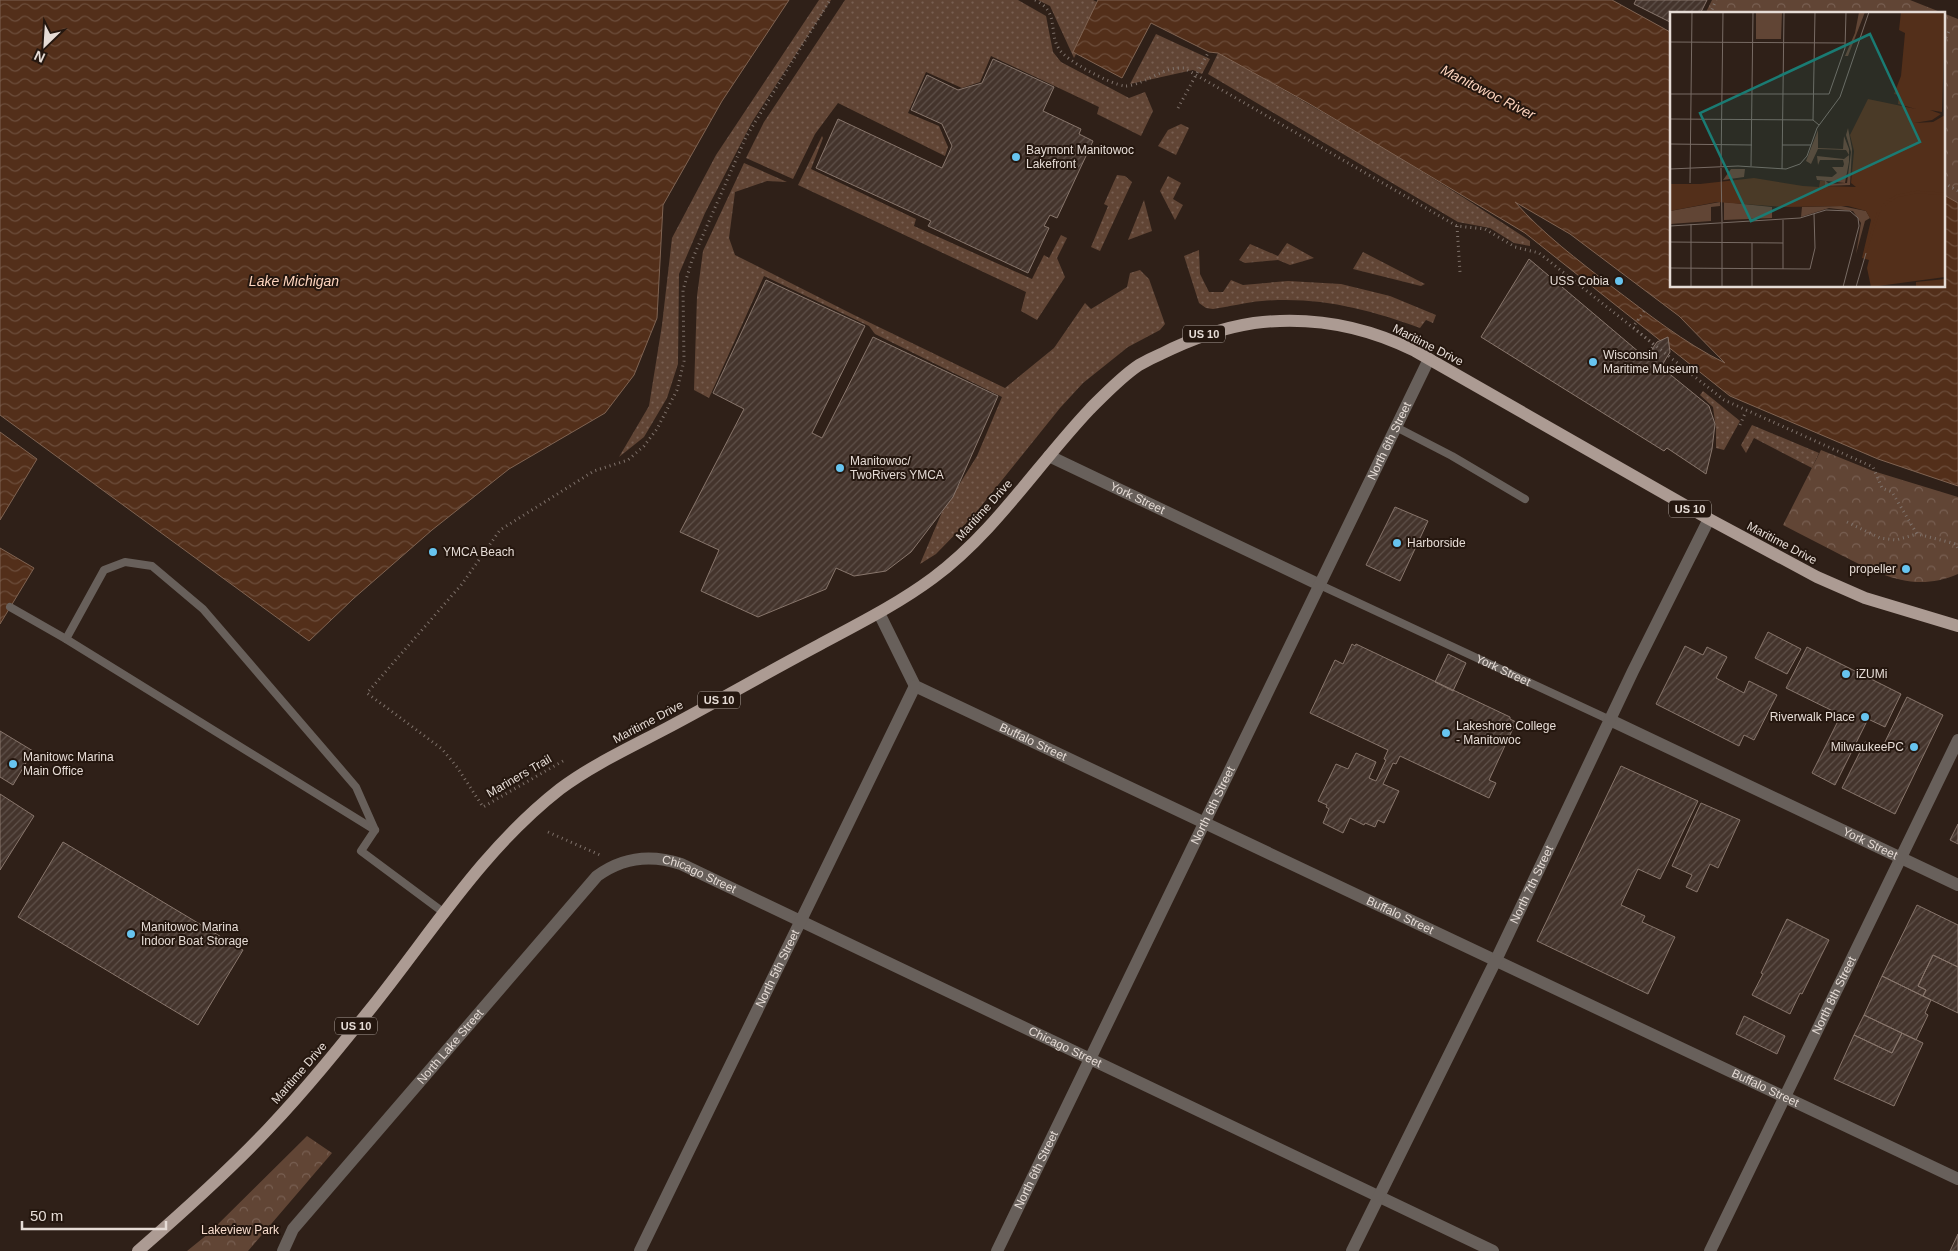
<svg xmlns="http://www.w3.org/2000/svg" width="1958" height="1251" font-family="Helvetica,sans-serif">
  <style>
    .grass { fill: url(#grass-dots) }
    .park { fill: url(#park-crowns) }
    .water { fill: url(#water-waves); stroke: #7f6352; fill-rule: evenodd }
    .building { fill: url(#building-hatch); stroke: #88766c }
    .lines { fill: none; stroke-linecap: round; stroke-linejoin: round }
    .path { stroke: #7f726b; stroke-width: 3; stroke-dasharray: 1 4; stroke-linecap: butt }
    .lane { stroke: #68605b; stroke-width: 8 }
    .street { stroke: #68605b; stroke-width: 12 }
    .primary { stroke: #ac9b93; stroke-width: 12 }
    .path-bridge { stroke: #7f726b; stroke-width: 3; stroke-dasharray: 1 4; stroke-linecap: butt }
    .poi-dot { fill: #67c4ef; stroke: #25170f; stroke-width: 2 }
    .labels { text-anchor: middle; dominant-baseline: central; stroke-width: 4; stroke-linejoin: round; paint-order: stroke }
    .shield { fill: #25170f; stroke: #aca19a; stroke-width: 1 }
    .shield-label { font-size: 11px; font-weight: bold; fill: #e6dcd6 }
    .poi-label { font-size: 12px; fill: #e6dcd6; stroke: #25170f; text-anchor: start }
    .street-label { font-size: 12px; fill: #e6dcd6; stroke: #25170f }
    .park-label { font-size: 12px; fill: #f8ddce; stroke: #25170f }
    .water-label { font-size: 14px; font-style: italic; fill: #fed5bf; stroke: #25170f }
    .inset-river { fill: none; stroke: #532f1a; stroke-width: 2.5 }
    .inset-road { fill: none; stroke: #786b64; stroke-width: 1 }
    .view { fill: #1a7b73; fill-opacity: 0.15; stroke: #1a7b73; stroke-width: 2.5 }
    .inset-edge { fill: none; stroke: #e6dcd6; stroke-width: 2.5 }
  </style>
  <defs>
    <pattern id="grass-dots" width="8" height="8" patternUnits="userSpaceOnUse" patternTransform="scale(1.25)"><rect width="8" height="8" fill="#614535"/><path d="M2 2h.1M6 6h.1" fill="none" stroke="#785f52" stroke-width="1.8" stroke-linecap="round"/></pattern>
    <pattern id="park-crowns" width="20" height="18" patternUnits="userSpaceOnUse" patternTransform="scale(1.25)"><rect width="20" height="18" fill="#614535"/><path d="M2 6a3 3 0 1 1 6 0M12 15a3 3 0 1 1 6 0" fill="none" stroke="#785f52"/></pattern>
    <pattern id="water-waves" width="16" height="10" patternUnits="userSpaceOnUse" patternTransform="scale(1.25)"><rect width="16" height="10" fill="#532f1a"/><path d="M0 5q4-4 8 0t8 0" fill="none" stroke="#6c4d3b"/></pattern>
    <pattern id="building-hatch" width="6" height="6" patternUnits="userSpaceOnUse" patternTransform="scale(1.25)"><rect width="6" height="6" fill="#44342c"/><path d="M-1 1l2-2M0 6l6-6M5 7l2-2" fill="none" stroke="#5f514a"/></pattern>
  </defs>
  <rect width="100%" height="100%" fill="#2f2018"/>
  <!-- grass -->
  <path class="grass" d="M819,0H831L752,122L705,213L679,274L678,364L667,398L644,437L619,457L649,406L662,325L672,238L716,155Z
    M845,0H1018L1046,16L1053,52L1061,62L1129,98L1145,92L1153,111L1141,136L1097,114L1099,107L991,56L980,82L962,88L926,72L908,113L939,126L948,147L945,156L838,103L815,134L793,179L746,158L764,122Z
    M1038,0H1093L1101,4L1074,58L1050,6Z
    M1156,34L1210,59L1202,74L1193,70L1130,84Z
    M1218,53C1324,112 1429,173 1530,241V246L1514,243L1490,228L1458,222L1208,74Z
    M1181,124L1189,128L1176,155L1158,146L1168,130Z
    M822,136L823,138L811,169L916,219L914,226L1032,279L1044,255L1049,258L1061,235L1067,238L1057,258L1065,277L1037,320L1021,311L1026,292L798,185Z
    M744,163L787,182L767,181L735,192L729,238L735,255L854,315L1005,388L1054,348L1085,303L1091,309L1127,287L1130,273L1140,270L1149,279L1165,324L1160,330L1128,347L1083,383L1060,408L974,515L936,554L920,564L942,512L977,456L1002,397L875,334L869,326L764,276L709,398L694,390L697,296L703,251Z
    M1117,175L1125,176L1132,182L1100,251L1091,247L1108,206L1104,204Z
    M1168,176L1181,183L1173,199L1183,205L1175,220L1160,191Z
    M1144,200L1152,231L1128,240Z
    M1287,243L1314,258L1290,265L1278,260L1245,263L1239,260L1250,244L1278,256Z
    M1199,250L1200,274L1209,292H1223L1231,280L1243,285L1288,281L1341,284L1390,296L1436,315L1433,323L1426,320L1420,328C1369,309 1317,296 1262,301C1246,302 1229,307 1213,309L1206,308L1199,303L1184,256Z
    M1363,252L1421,282L1425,284L1421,286L1353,269Z
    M1703,391L1740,421L1724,450L1716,448V429L1713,407L1700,395Z
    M1752,425L1819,453L1812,468L1754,438L1746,453L1741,445Z"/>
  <!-- park -->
  <path class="park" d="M1712,0H1910L1958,19V203L1944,195V14H1705Z
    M1821,450L1873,471L1958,497V574C1914,593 1881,575 1841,555C1822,545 1802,535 1783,525Z
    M307,1136L332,1153L248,1251H187L208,1234Z"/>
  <!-- water -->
  <path class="water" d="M0,0H789L722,101L663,205L657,318L634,375L605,413L509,469L432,530L353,599L309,641L0,415Z
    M1098,0H1612L1672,33V286H1944V195L1958,203V486L1878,459L1730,396L1525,233L1308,103L1218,53L1209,52L1151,23L1122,78L1073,52ZM1515,202L1570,234L1679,316L1725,363C1684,343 1647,313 1611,286C1578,260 1543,234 1515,202Z
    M0,432L37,459L0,520Z
    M0,548L34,568L0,624Z"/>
  <!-- building -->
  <path class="building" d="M1636,0H1707L1700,14H1672V23L1634,4Z
    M993,59L1054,87L1043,111L1081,129L1079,134L1093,141L1057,218L1050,215L1044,226L1049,228L1028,273L928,226L931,221L816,168L838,119L942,168L952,146L942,124L911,110L927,75L958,90L982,83Z
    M1529,259L1646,358L1657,342L1668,337L1670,352L1661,367L1709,406L1715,424L1712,449L1706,474L1667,448L1664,451L1481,337Z
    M766,280L865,326L812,433L822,438L873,337L998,396L953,497L911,552L886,571L854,576L836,568L826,589L758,617L701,591L719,550L680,532L744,409L713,393Z
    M1395,507L1428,521L1400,581L1366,565Z
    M1768,632L1801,649L1787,674L1755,658Z
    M1352,644L1355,646L1356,644L1510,717V719L1516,722L1489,780L1496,783L1489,798L1400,756L1396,764L1393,763L1383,784L1399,791L1384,823L1378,820L1375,827L1365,823L1364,825L1350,818L1343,833L1323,823L1329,809L1326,807L1327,805L1318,801L1336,764L1348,769L1356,753L1376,762L1369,778L1376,781L1386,760L1384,759L1388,750L1310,713L1335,660L1343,664Z
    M1685,646L1703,655L1707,647L1727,657L1716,678L1744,693L1749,681L1777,695L1754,740L1744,735L1739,746L1656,704Z
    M1807,647L1901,694L1885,727L1868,719L1835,785L1812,773L1841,715L1786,688Z
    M1448,654L1466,663L1453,691L1435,682Z
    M1907,697L1943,715L1895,814L1842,788L1865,742L1881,750Z
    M0,731L33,751L13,785L0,777Z
    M1621,766L1698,801L1660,879L1638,869L1621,905L1645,916L1642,922L1675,937L1648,994L1537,941Z
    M0,794L34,816L0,870Z
    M1701,803L1740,820L1718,868L1710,864L1697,892L1686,887L1692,875L1672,866Z
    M1958,824V844L1950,840Z
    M63,842L243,950L198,1025L18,917Z
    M1917,905L1958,925V967L1933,955L1918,986L1926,990L1923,996L1882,976Z
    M1787,919L1829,940L1802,994L1800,993L1790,1014L1752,995L1763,974L1761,973Z
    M1933,955L1958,967V1013L1923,996L1926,990L1918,986Z
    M1882,976L1931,1000L1925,1013L1928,1015L1916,1040L1864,1015Z
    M1864,1015L1902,1033L1892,1053L1854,1035Z
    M1744,1016L1785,1036L1777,1054L1736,1034Z
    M1902,1033L1923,1043L1894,1106L1834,1079L1854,1035L1892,1053Z
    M1958,1234V1251H1950Z"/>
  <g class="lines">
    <!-- path -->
    <path class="path" d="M1035,0C1060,12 1048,32 1059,49C1066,61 1112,85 1125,86C1139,86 1158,72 1172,69C1176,68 1180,68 1184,68L1457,226L1485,229L1515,247L1539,253L1724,400L1873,467L1882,488L1892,492L1917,534L1956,544L1958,549
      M1710,14L1716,0
      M1944,42L1949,31
      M1178,108L1208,53
      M1944,183L1958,191
      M1457,226L1460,272
      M1740,425L1746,411
      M1847,522L1880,538L1896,540L1917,534
      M563,761L483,807L457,767L442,749L367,693L462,584L500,530L594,471L628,460L644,446L657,429L677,390L684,361L683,290L692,260L746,137L830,0
      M548,832L600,855"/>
    <!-- lane -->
    <g class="lane">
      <path d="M1396,427L1452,456L1525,499"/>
      <path id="s1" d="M1320,585L1610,720"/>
      <path d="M10,607L66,639L375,830"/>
      <path d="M66,639L104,570L125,562L152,566L203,609L356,787L375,830"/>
      <path d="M375,830L361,851L443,912"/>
    </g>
    <!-- street -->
    <g class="street">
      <path id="s2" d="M1049,456L1320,585"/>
      <path id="s3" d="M879,613L915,686L1958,1179"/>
      <path id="s4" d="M1610,720L1958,885"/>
      <path id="s5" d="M283,1251L293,1229L597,876C623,857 651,854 681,864L1493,1251"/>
      <path id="s6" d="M640,1251L915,686"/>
      <path id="s7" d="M997,1251L1429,359"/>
      <path id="s8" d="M1352,1251L1496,960L1633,671L1709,519"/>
      <path id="s9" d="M1710,1251L1958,740"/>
    </g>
    <!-- primary -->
    <path class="primary" d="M138,1251C184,1211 229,1171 270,1127C306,1089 339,1048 372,1007C432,932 483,849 560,789C592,765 631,747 667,728C718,701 768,672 819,645C858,624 898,604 933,578C995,532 1037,465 1090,409C1105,394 1121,377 1139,365C1146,361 1154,357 1161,354C1191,339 1221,328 1254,323C1310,316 1365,326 1415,351L1709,519L1817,577L1865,598L1958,626"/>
    <!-- path-bridge -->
    <path class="path-bridge" d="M1644,311L1633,327L1654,345L1646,358"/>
  </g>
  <!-- markers -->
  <g class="poi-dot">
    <circle cx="1016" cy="157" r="5"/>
    <circle cx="1619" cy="281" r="5"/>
    <circle cx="1593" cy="362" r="5"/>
    <circle cx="840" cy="468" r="5"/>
    <circle cx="1397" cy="543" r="5"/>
    <circle cx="433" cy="552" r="5"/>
    <circle cx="1906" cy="569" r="5"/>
    <circle cx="1846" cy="674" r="5"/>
    <circle cx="1865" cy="717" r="5"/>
    <circle cx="1446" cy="733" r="5"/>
    <circle cx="1914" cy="747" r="5"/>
    <circle cx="13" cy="764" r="5"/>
    <circle cx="131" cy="934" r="5"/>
  </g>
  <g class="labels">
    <!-- shield labels -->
    <g class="shield">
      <rect x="1183" y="325.5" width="42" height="17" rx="4"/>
      <rect x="1669" y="500.5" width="42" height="17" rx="4"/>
      <rect x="698" y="691.5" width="42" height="17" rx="4"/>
      <rect x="335" y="1017.5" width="42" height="17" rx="4"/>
    </g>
    <g class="shield-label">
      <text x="1204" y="334">US 10</text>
      <text x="1690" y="509">US 10</text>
      <text x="719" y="700">US 10</text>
      <text x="356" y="1026">US 10</text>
    </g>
    <!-- poi labels -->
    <g class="poi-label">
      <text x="1026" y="150">Baymont Manitowoc<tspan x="1026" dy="14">Lakefront</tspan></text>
      <text x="1609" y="281" text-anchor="end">USS Cobia</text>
      <text x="1603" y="355">Wisconsin<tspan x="1603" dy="14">Maritime Museum</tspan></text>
      <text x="850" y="461">Manitowoc/<tspan x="850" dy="14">TwoRivers YMCA</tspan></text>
      <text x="1407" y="543">Harborside</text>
      <text x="443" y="552">YMCA Beach</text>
      <text x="1896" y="569" text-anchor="end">propeller</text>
      <text x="1856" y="674">iZUMi</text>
      <text x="1855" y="717" text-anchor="end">Riverwalk Place</text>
      <text x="1456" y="726">Lakeshore College<tspan x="1456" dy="14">- Manitowoc</tspan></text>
      <text x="1904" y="747" text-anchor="end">MilwaukeePC</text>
      <text x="23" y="757">Manitowc Marina<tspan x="23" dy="14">Main Office</tspan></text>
      <text x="141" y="927">Manitowoc Marina<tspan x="141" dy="14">Indoor Boat Storage</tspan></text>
    </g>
    <!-- street labels -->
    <g class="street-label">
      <text transform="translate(1428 345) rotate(27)">Maritime Drive</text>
      <text stroke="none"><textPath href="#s7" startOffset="900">North 6th Street</textPath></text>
      <text stroke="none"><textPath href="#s2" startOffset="98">York Street</textPath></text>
      <text transform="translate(984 510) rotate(-48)">Maritime Drive</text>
      <text transform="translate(1782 543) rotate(28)">Maritime Drive</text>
      <text stroke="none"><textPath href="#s1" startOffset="202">York Street</textPath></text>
      <text transform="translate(648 722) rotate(-28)">Maritime Drive</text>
      <text stroke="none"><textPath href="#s3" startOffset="212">Buffalo Street</textPath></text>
      <text transform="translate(519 776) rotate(-30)">Mariners Trail</text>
      <text stroke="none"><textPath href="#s7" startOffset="495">North 6th Street</textPath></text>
      <text stroke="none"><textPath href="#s4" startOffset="288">York Street</textPath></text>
      <text stroke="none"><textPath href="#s5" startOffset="599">Chicago Street</textPath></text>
      <text stroke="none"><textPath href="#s8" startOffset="408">North 7th Street</textPath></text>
      <text stroke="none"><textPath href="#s3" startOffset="618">Buffalo Street</textPath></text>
      <text stroke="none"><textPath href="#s6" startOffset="314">North 5th Street</textPath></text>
      <text stroke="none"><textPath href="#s9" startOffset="284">North 8th Street</textPath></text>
      <text stroke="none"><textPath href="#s5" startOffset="265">North Lake Street</textPath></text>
      <text stroke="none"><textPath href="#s5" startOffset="1004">Chicago Street</textPath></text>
      <text transform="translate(299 1073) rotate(-49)">Maritime Drive</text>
      <text stroke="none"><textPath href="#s3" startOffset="1022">Buffalo Street</textPath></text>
      <text stroke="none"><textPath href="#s7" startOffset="90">North 6th Street</textPath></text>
    </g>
    <!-- park labels -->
    <g class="park-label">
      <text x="240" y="1230">Lakeview Park</text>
    </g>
    <!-- water labels -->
    <g class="water-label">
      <text transform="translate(1488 92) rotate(27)">Manitowoc River</text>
      <text x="294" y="281">Lake Michigan</text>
    </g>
  </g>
  <!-- overview -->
  <g transform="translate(1670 12)">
    <rect width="275" height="275" fill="#2f2018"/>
    <path d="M178,116L182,137L180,173L155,174V168L159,172L177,171L181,140L176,123ZM148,118V136L173,137L174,124L179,137V150L175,171L147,168L146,164L162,165L167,161L162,155H173L174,152L173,148H150L148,153L147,144L174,147L179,143L176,138L148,137L141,152L136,149Z" fill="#614535"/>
    <path d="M86,0H112L111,27H86ZM189,0H195L178,44H175L185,21ZM61,157H75L74,165L53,168ZM50,190V194L41,195V209L0,212V199ZM54,190L102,195V206L54,208ZM171,194L196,199L200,206L195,209L186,242L191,211L183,199L159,196L131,205L132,195Z" fill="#614535"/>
    <path d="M231,0H275L272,100L260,98L271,102L262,108L244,111L263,110L275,103V265L201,275L197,256L199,248L192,246L201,208L196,199L178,194L113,195L47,190L0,199V172H30L84,166L133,174L149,175L150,169H155V174L186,175L181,171L184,139L180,123L198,87L246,97L228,92L229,83L224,82L231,64L235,21L229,18ZM275,267V275H246V270Z" fill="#532f1a"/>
    <path class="inset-river" d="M196,239L208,201L216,191L227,184L247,180L275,182"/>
    <path class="inset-road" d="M0,30L175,31M0,82H159L175,36L176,0M0,107L143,108L149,113M143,108L145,0M0,132L82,133M112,133H141M51,154L53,0M81,154L83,0M51,156L52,210M0,157L68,154L116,157L130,152L137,144L147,116L170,85L199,0M112,157L114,0M20,171L22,0M0,214L130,206L156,198L180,199L188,206L189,214L173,275M0,230L113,231M0,256L140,257L145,236L144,202M113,257V208M21,275V212M52,275V211M82,275V231M186,275L196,241"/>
    <path class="view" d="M200,22L250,130L81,209L30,101Z"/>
    <rect width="275" height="275" class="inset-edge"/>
  </g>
  <!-- north arrow -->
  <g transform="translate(45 45) rotate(205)" stroke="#25170f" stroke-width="4" paint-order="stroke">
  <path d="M0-4L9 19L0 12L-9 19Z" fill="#e6dcd6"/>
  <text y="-8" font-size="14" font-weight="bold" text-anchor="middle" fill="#e6dcd6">N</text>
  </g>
  <!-- scale -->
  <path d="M22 1221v8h144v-8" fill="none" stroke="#e6dcd6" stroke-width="2.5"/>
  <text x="30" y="1221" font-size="15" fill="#e6dcd6" stroke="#25170f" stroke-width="4" paint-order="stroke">50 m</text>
</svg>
